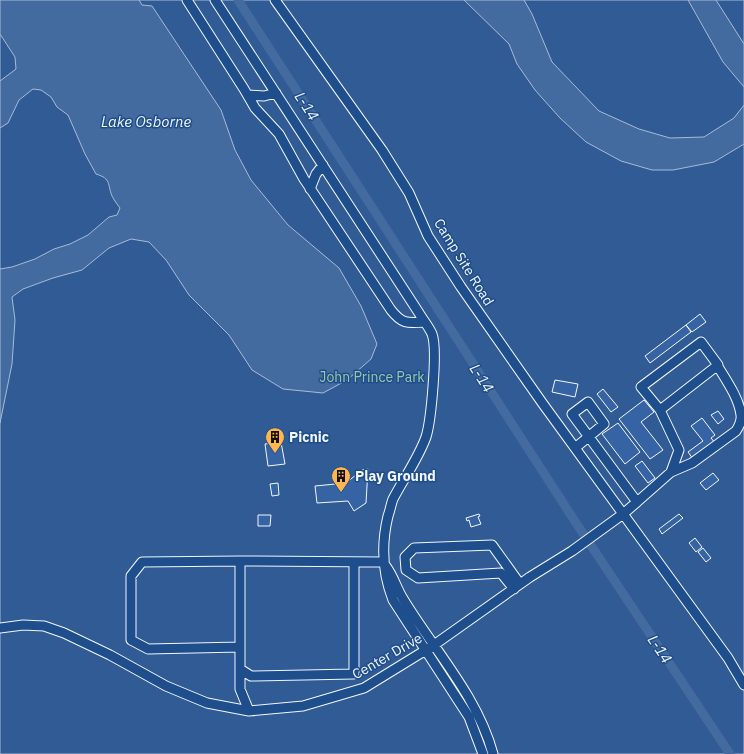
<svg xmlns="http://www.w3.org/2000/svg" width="744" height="754" font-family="'IBM Plex Sans',sans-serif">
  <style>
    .built { fill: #305b95; stroke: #a8bbd7 }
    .water { fill: #446ba0; stroke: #a8bbd7 }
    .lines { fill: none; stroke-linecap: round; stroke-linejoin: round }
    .canal { stroke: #446ba0; stroke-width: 9 }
    .building { fill: #3563a3; stroke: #f2f6ff }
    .minor-casing { stroke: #f2f6ff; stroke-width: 11 }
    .minor { stroke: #1f4e8c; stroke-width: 9 }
    .labels { text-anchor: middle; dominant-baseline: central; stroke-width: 3; stroke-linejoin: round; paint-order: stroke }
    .street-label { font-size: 14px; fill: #f2f6ff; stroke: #1f4e8c }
    .park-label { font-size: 14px; fill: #97c8a6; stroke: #1f4e8c }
    .poi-label { font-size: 14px; font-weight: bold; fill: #f2f6ff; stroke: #1f4e8c; text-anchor: start }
    .water-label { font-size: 15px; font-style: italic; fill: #f2f6ff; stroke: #1f4e8c }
  </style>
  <rect width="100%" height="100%" fill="#1f4e8c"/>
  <!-- built -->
  <path class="built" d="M0,0H744V754H0Z"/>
  <!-- water -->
  <path class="water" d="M0,0H139L142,5L152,6L221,110L235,150L251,180L288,225L339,268L361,306L377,344L371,359L347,380L323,393L283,389L252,370L229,335L189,295L166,260L149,242L131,239L109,248L82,270L53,278L23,289L12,297L15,320L12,364L0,423V269L12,267L35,259L54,249L70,244L88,235L109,217L117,215L120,208C117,204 114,200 112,196C107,184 112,179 96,174L85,154L68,115L57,107L51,97L41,90L33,89L19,100L8,123L0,128V81L16,69L15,57L0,34Z
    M464,0H524L532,14L552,62L599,111L639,129L670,138L704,137L734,118L744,105V144L714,162L673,170H652L621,161L586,142L560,118L535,90L517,64L509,44Z
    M688,0H716L744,44V87L723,62Z"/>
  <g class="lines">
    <!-- canal -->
    <path class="canal" d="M238,0L578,526L730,754"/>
  </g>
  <!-- building -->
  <path class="building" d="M700,314L706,322L692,332L686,325Z
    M686,325L691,332L650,363L645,356Z
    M555,380L578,384L575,397L552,392Z
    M603,389L618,407L611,412L597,394Z
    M644,400L654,412L641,422L663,450L650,459L619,419Z
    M718,411L724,419L718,424L711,415Z
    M702,418L715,435L711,438L715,443L693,459L688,452L703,441L691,426Z
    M618,423L640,452L625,464L602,434Z
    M281,442L285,464L268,466L265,444Z
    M642,461L655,478L648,483L635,466Z
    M368,469L366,503L354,511L348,501L317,503L315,486L346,483L362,470Z
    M713,473L719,480L706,490L700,483Z
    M278,483L279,495L272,496L270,484Z
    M479,514L480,516L478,517L481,524L471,527L469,520L467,521L466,518Z
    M679,514L683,518L662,534L659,529Z
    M258,515H271L270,526H258Z
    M695,538L702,547L696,552L689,543Z
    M703,548L711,558L706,562L698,552Z"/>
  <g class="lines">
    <defs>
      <path id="minor" d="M187,0L244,89L255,108L279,134L304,179L391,310C402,324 407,323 424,322
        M215,0L419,313C423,320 429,327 432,334C438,349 431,421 426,437C418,459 404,478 393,499C391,504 390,511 388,516C381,545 382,572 393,600L469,717L483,754
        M275,0L382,150L409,193L428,236L461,287L543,404L728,658L744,685
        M248,95L264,96L276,93
        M310,189L316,174L323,165
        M671,472L692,463L736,431C739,426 742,421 741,415C739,398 726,380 717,365
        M637,502L671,472L679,450L660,410L641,387L701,342L718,365L660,410
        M240,561L142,562L131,576V640L148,649L240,647
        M385,565C393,575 396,587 402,597C433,649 477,695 493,754
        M514,589L501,573L418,578L406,570L405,557L414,548L492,545L520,584
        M0,628L23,625L44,626L64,633L110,655L166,686L207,703L249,711L303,706L364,688L434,645L530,577L572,551L623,514L637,502L572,414L588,402L604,424L575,448
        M240,669L251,676L354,674V562
        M249,711L240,689V561L383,562"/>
    </defs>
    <!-- minor casing -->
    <use href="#minor" class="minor-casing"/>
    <!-- minor -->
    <use href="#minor" class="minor"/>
  </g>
  <!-- icons -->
  <defs>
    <symbol id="building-pin" viewBox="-11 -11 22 30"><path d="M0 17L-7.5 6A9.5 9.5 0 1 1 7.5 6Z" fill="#ffb74d" stroke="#1f4e8c"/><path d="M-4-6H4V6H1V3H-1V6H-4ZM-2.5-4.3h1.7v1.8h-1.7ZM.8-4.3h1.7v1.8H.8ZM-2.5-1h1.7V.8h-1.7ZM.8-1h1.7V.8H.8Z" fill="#111"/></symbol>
  </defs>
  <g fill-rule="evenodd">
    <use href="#building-pin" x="264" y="426" width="22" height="30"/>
    <use href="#building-pin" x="330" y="465" width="22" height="30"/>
  </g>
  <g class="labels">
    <!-- street labels -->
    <g class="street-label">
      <text transform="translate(464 262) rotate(58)">Camp Site Road</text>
      <text transform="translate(387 656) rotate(-30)">Center Drive</text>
    </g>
    <!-- park labels -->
    <g class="park-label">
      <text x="372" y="377">John Prince Park</text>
    </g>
    <!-- poi labels -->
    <g class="poi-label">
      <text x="289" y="437">Picnic</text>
      <text x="355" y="476">Play Ground</text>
    </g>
    <!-- water labels -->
    <g class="water-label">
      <text transform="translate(307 106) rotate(57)">L-14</text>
      <text x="146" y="121">Lake Osborne</text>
      <text transform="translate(482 378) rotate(57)">L-14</text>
      <text transform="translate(660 649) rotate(56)">L-14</text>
    </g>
  </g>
</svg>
